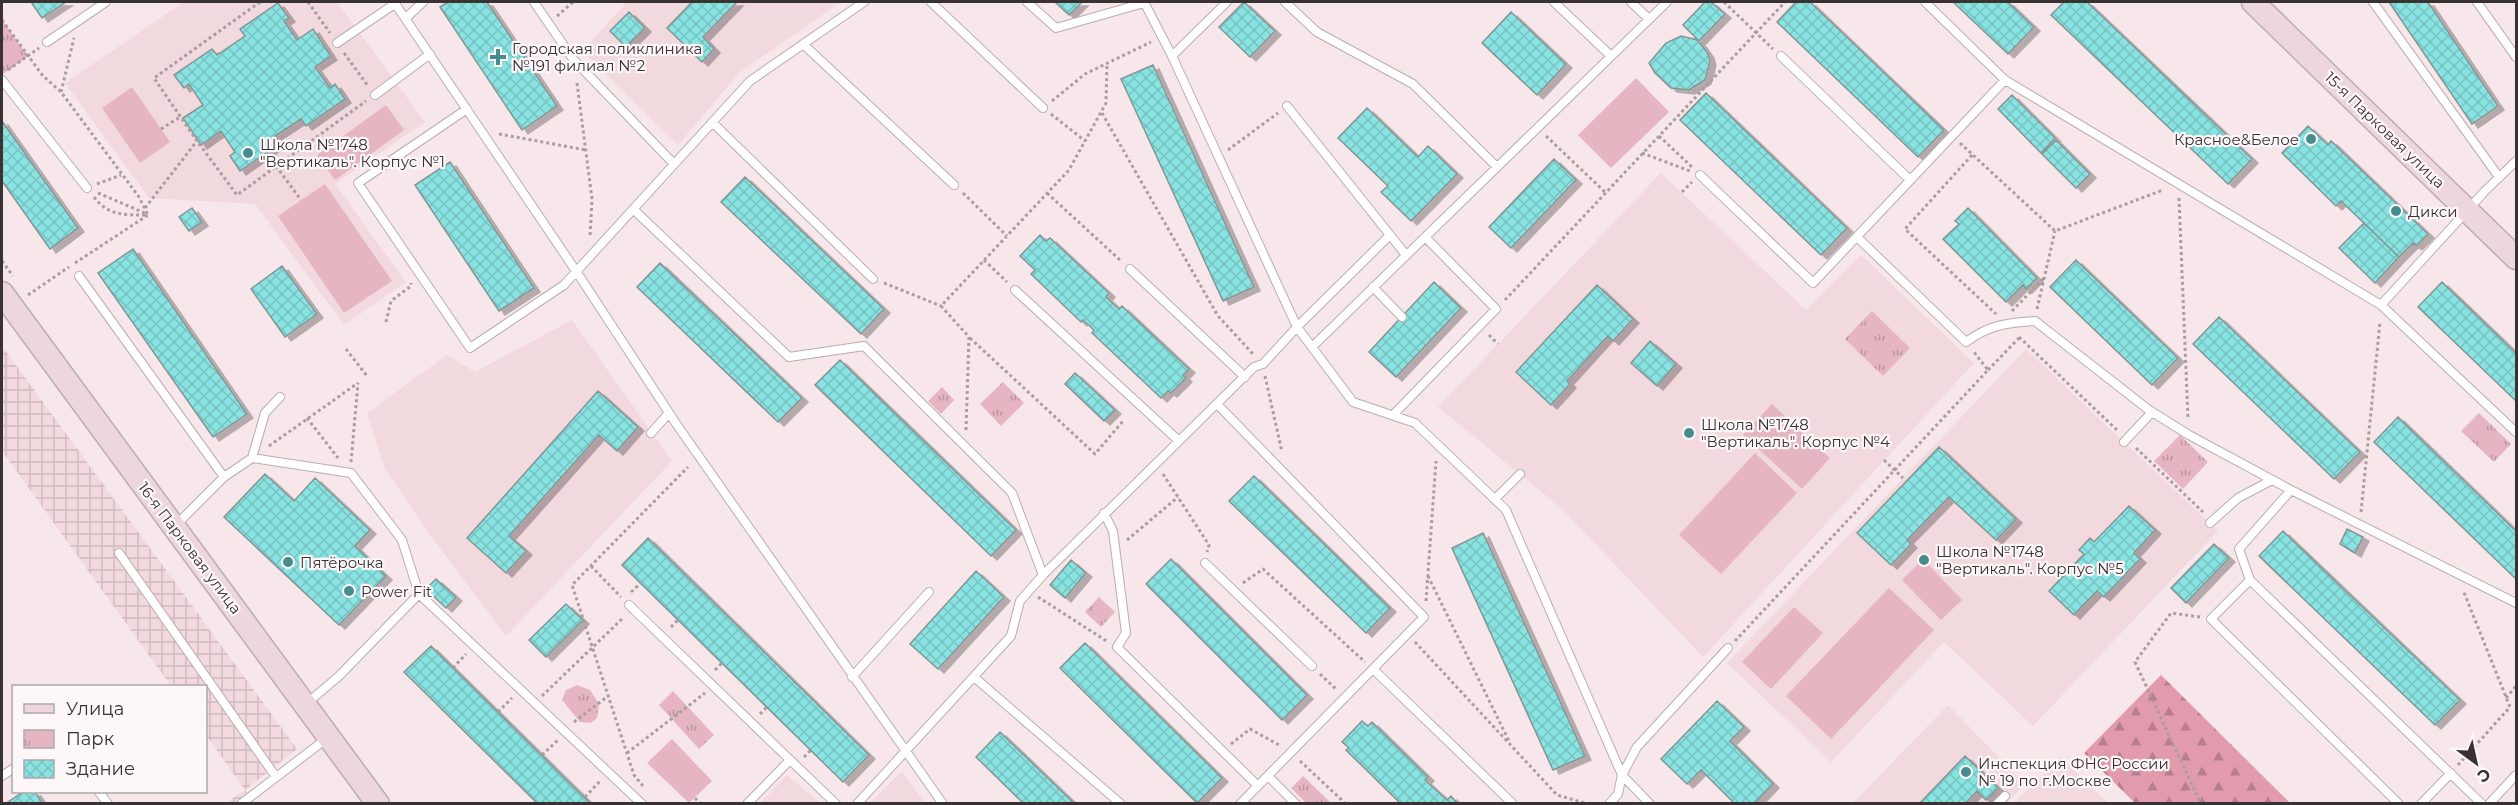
<svg xmlns="http://www.w3.org/2000/svg" width="2518" height="805" font-family="Montserrat,sans-serif">
  <style>
    .built { fill: #f2d9de }
    .industrial { fill: url(#industrial-grid) }
    .forest { fill: url(#forest-firs) }
    .park { fill: url(#park-tufts) }
    .pitch { fill: #e5b6c1 }
    .building { fill: url(#building-cross-hatch); stroke: #859494; stroke-width: 1.5; filter: url(#shadow) }
    .lines { fill: none; stroke-linecap: round; stroke-linejoin: round }
    .lane-casing { stroke: #bbacaf; stroke-width: 10 }
    .secondary-casing { stroke: #bbacaf; stroke-width: 25 }
    .path { stroke: #a99da0; stroke-width: 3; stroke-dasharray: 3 3; stroke-linecap: butt }
    .lane { stroke: #fff; stroke-width: 8 }
    .secondary { stroke: #edd6dc; stroke-width: 22 }
    .poi-dot { fill: #458d8c; stroke: #fef7f9; stroke-width: 2 }
    .labels { text-anchor: middle; dominant-baseline: central; stroke-width: 4.5; stroke-linejoin: round; paint-order: stroke }
    .poi-label { font-size: 15px; fill: #383233; stroke: #fef7f9; text-anchor: start }
    .street-label { font-size: 15px; fill: #383233; stroke: #fef7f9 }
  </style>
  <defs>
    <pattern id="industrial-grid" width="8" height="8" patternUnits="userSpaceOnUse" patternTransform="scale(1.5)"><rect width="8" height="8" fill="#f2d9de"/><path d="M0 4h8M4 0v8" fill="none" stroke="#d0bbbf"/></pattern>
    <pattern id="forest-firs" width="22" height="20" patternUnits="userSpaceOnUse" patternTransform="scale(1.5)"><rect width="22" height="20" fill="#e19bac"/><path d="M5 1l3.5 6h-7zM16 11l3.5 6h-7z" fill="#b77f8d"/></pattern>
    <pattern id="park-tufts" width="24" height="20" patternUnits="userSpaceOnUse" patternTransform="scale(1.5)"><rect width="24" height="20" fill="#e5b6c1"/><path d="M3 7l-1-3M5 7V3M7 7l1-3M15 17l-1-3M17 17v-4M19 17l1-3" fill="none" stroke="#bb959d"/></pattern>
    <pattern id="building-cross-hatch" width="8" height="8" patternUnits="userSpaceOnUse" patternTransform="scale(1.5)"><rect width="8" height="8" fill="#88e3e1"/><path d="M0 0l8 8M0 8l8-8" fill="none" stroke="#76c3c2"/></pattern>
    <filter id="shadow"><feDropShadow dx="6" dy="4" stdDeviation="0" flood-color="#0004"/></filter>
  </defs>
  <rect width="100%" height="100%" fill="#f7e7eb"/>
  <!-- built -->
  <path class="built" d="M184,2H337L425,122L335,184L406,282L344,325L255,204L149,198L65,83Z
    M627,2H841L739,73L678,145L582,51Z
    M1661,173L1806,310L1861,255L1974,363L1703,657L1561,508L1438,407Z
    M572,320L672,461L506,636L430,535L384,467L367,413L447,355L475,372Z
    M2026,349L2218,531L2033,726L1944,642L1831,762L1727,663Z
    M1948,705L2025,784L2007,803L1852,804Z
    M2060,757L2108,803H2015Z
    M902,771L925,803H870Z
    M787,775L820,803H760Z"/>
  <!-- industrial -->
  <path class="industrial" d="M2,346L297,749L245,790L254,803H226L245,790L206,735V686H171L2,451Z"/>
  <!-- forest -->
  <path class="forest" d="M2161,675L2290,803H2135L2084,753Z"/>
  <!-- park -->
  <path class="park" d="M2,20L28,56L2,75Z
    M1872,311L1910,348L1883,376L1845,339Z
    M1003,382L1024,403L1001,426L980,404Z
    M942,387L954,400L941,414L928,401Z
    M2479,413L2511,444L2494,462L2461,431Z
    M2180,435L2208,462L2183,489L2154,461Z
    M1099,597L1115,612L1101,627L1085,612Z
    M577,685L590,690L599,704L597,718L591,723L580,722L562,700L566,690Z
    M673,691L714,735L699,749L659,705Z
    M1303,776L1331,803H1306L1291,788Z"/>
  <!-- pitch -->
  <path class="pitch" d="M1636,78L1669,112L1611,168L1578,135Z
    M132,87L170,142L140,163L102,108Z
    M386,105L404,130L335,180L317,155Z
    M325,184L392,281L344,313L278,216Z
    M1772,404L1830,458L1802,489L1743,435Z
    M1755,453L1797,493L1721,574L1679,535Z
    M1923,559L1962,600L1941,620L1902,580Z
    M1889,588L1934,630L1831,739L1786,696Z
    M1794,607L1823,633L1771,689L1742,662Z
    M672,739L712,781L689,803L647,763Z"/>
  <!-- building -->
  <path class="building" d="M31,2H66L42,18Z
    M448,2H487L557,106L522,130L440,7Z
    M692,2H737L703,37L714,49L702,62L667,28Z
    M1055,2H1082L1069,15Z
    M1244,2L1275,31L1250,57L1219,27Z
    M1705,2H1711L1725,14L1699,41L1683,25Z
    M1796,2H1810L1944,130L1918,157L1777,22Z
    M1953,2H2008L2034,27L2008,54Z
    M2064,2H2087L2252,159L2228,184L2051,15Z
    M2389,2H2428L2498,106L2472,124Z
    M278,3L289,18L284,21L297,40L313,29L331,56L315,67L330,88L335,84L345,99L306,126L301,119L275,136L280,143L240,171L230,156L235,152L221,131L201,145L183,118L203,105L189,84L184,88L174,75L212,49L217,55L245,36L240,29Z
    M629,12L645,28L626,47L610,31Z
    M1511,12L1566,64L1537,95L1482,43Z
    M1681,36L1698,40L1708,54L1710,62L1705,80L1689,90L1671,88L1655,73L1649,63L1666,43Z
    M1153,65L1254,287L1223,301L1121,79Z
    M1706,93L1847,228L1821,255L1680,120Z
    M2012,95L2055,138L2041,153L1998,109Z
    M1367,108L1418,157L1428,146L1457,174L1411,221L1381,192L1388,186L1338,138Z
    M2,121L78,228L50,249L2,181Z
    M2308,126L2328,145L2331,141L2428,234L2416,246L2413,243L2399,257L2341,201L2336,206L2282,153Z
    M2056,140L2090,174L2076,188L2042,154Z
    M1554,159L1576,180L1511,248L1489,227Z
    M450,162L534,288L499,311L415,185Z
    M745,177L884,309L861,334L721,202Z
    M192,208L202,222L189,231L179,217Z
    M1968,208L2037,278L2026,289L2023,285L2006,302L1943,239L1959,224L1955,221Z
    M2364,223L2399,257L2375,283L2339,248Z
    M1040,235L1046,241L1050,238L1109,293L1106,297L1119,309L1122,306L1189,369L1183,375L1186,378L1171,393L1168,391L1161,398L1092,333L1094,330L1083,320L1081,322L1031,274L1035,270L1020,256Z
    M133,249L247,414L213,437L98,273Z
    M2076,260L2178,358L2152,385L2050,287Z
    M660,263L802,398L778,422L637,287Z
    M282,266L317,314L285,337L251,289Z
    M1434,282L1461,308L1396,377L1369,352Z
    M2442,282L2516,353V401L2418,307Z
    M1597,285L1633,319L1613,341L1608,336L1567,381L1570,384L1551,405L1516,372Z
    M2219,317L2360,452L2334,479L2193,344Z
    M1650,341L1676,364L1657,386L1631,363Z
    M840,360L1016,530L991,556L815,385Z
    M1075,373L1115,410L1104,421L1065,384Z
    M598,391L638,427L617,451L599,435L509,536L526,551L506,573L467,538Z
    M2398,417L2516,531V579L2374,442Z
    M1939,447L2016,519L1996,540L1949,497L1907,540L1911,544L1891,565L1857,533Z
    M265,474L294,501L315,478L370,530L355,546L386,576L339,625L224,517Z
    M1254,476L1390,608L1366,633L1229,501Z
    M2129,506L2155,530L2134,553L2140,559L2104,597L2097,591L2074,615L2049,591L2084,554L2079,550L2090,538L2094,542Z
    M2347,529L2363,537L2355,553L2340,544Z
    M2283,531L2460,700L2435,725L2259,556Z
    M1483,533L1585,756L1553,770L1452,548Z
    M648,538L869,755L843,782L622,565Z
    M2214,544L2229,558L2186,603L2171,588Z
    M1171,559L1307,695L1282,720L1146,584Z
    M1071,560L1086,573L1065,598L1050,585Z
    M976,571L1004,597L938,669L910,644Z
    M436,579L456,597L446,608L426,589Z
    M566,604L583,620L546,657L529,640Z
    M1085,643L1222,778L1197,803L1060,668Z
    M431,646L498,712L591,804H538L404,672Z
    M1717,701L1744,727L1730,741L1773,784L1754,804H1735L1701,770L1687,784L1661,759Z
    M1362,721L1368,726L1372,722L1428,777L1425,780L1447,800L1451,796L1458,804H1401L1346,750L1349,748L1342,742Z
    M1000,732L1075,804H1024L976,757Z
    M1965,756L1998,788L1986,800L1977,791L1965,804H1919Z
    M23,792H35L43,804H5Z"/>
  <g class="lines">
    <defs>
      <path id="lane" d="M394,2L576,271L677,425L943,804
        M534,2L573,59L674,164
        M931,2L1043,108
        M1027,2L1056,28L1144,3
        M1144,2L1172,56L1297,327L1353,402L1415,423L1506,510L1622,775L1618,794L1609,804
        M1285,2L1317,32L1413,84L1497,167
        M1554,2L1611,56
        M1631,2L1649,19
        M1925,2L2005,80L2381,305L2516,432
        M2373,2L2499,177
        M2477,2L2516,57
        M406,18L423,2
        M47,42L106,2
        M337,43L396,3
        M803,44L954,185
        M1172,56L1227,2
        M1781,56L1910,180
        M2,80L87,188
        M375,95L430,54
        M1287,106L1406,255
        M467,109L358,183L470,348L564,285L750,81L864,2
        M712,122L873,279
        M1700,175L1813,283L2005,80
        M633,209L789,357L864,346L1012,493L1043,575
        M1857,237L1966,342C1989,325 2006,323 2035,321L2149,410L2189,435L2291,490L2516,603
        M1130,269L1245,377
        M79,276L224,477
        M1373,287L1402,317
        M1015,290L1179,441
        M2381,305L2485,191L2516,161
        M1312,347L1667,2
        M1217,404L1424,617L1240,804
        M1393,415L1496,309L1425,237
        M651,433L669,413
        M2124,442L2152,412
        M252,458L351,473L402,540L419,594
        M2291,490L2239,549L2250,580L2482,804
        M1495,499L1520,474
        M1104,513L1113,531L1126,633L1117,647L1258,786
        M2210,523L2238,498L2272,480
        M176,525L224,477L252,458L265,413L280,397
        M119,553L276,777
        M1205,563L1312,666
        M2250,580L2211,619L2399,804
        M629,605L836,804
        M1373,669L1513,804
        M852,677L929,592
        M974,677L1121,804
        M306,704L339,676L419,594L642,804
        M2,776L14,768
        M1268,776L1296,804
        M99,792L108,804
        M241,804L326,739
        M747,804L790,760
        M857,804L1011,636L1020,601L1043,575L1254,367L1263,364L1297,327L1390,235
        M1650,804L1622,775L1637,747L1728,648
        M1997,804L2005,796
        M2421,804L2451,773
        M2489,804L2516,775"/>
      <path id="secondary" d="M2253,2L2516,258
        M2,293L378,804"/>
    </defs>
    <!-- lane casing -->
    <use href="#lane" class="lane-casing"/>
    <!-- secondary casing -->
    <use href="#secondary" class="secondary-casing"/>
    <!-- path -->
    <path class="path" d="M260,2L154,78L197,141L237,195L366,101
      M308,2L330,33
      M1724,2L1773,49
      M557,16L573,2
      M2,20L43,76L61,92L139,197L148,215
      M344,53L368,86
      M8,70L39,48
      M577,83L592,199L590,237
      M61,92L74,38
      M1052,101L1085,74L1151,42
      M1102,113L1218,316L1254,355
      M1051,114L1085,141
      M161,129L180,117
      M499,134L586,150
      M1546,136L1606,193
      M1659,136L1692,167
      M1960,143L2055,231L2163,190
      M1228,150L1278,113
      M1642,153L1690,171
      M1972,155L1905,229L1996,314
      M276,166L301,200
      M97,184L121,175
      M1682,192L1692,182
      M98,193L147,214
      M963,193L1007,236
      M1047,193L1121,261
      M94,197C108,216 125,215 147,215
      M2179,198L2188,419
      M145,208L197,141
      M984,260L1007,282
      M2,261L13,276
      M75,263L148,215
      M884,283L941,306
      M28,295L69,267
      M1505,300L1785,2
      M2037,309L2055,231
      M2012,311L2044,278
      M386,322L391,301L411,286V283
      M1489,335L1498,344
      M2019,337L2118,431
      M970,338L1095,454L1123,421
      M346,349L367,376
      M1988,370L2020,337
      M1265,376L1282,452
      M307,418L338,458
      M966,430L969,337L941,306L1069,170L1106,103L1107,64
      M269,446L358,383
      M2136,448L2203,512
      M1884,460L1903,478
      M351,462L358,383
      M1163,474L1209,545L1207,552
      M2361,512L2380,322
      M1127,540L1178,497
      M591,566L621,597
      M1428,576L1509,741
      M1243,583L1263,569L1365,662
      M631,592L641,583
      M1038,597L1108,642
      M1426,601L1436,461
      M2200,617L2171,613L2135,662L2201,804
      M671,627L678,620
      M1735,641L1988,370L1973,351
      M1415,642L1557,795L1588,804
      M453,668L466,654
      M715,670L722,663
      M1320,674L1337,690
      M542,696L624,617
      M2506,698L2516,686
      M498,712L512,698
      M760,714L767,707
      M574,722L608,696
      M1231,744L1250,729L1281,746
      M627,753L705,693
      M542,755L558,740
      M804,757L811,750
      M1300,761L1346,804
      M2458,765L2510,707L2463,590
      M643,786L634,775L572,585L688,467
      M585,797L600,781
      M695,798L701,804"/>
    <!-- lane -->
    <use href="#lane" class="lane"/>
    <!-- secondary -->
    <use href="#secondary" class="secondary"/>
  </g>
  <!-- markers -->
  <g class="poi-dot">
    <path d="M495 48h6v6h6v6h-6v6h-6v-6h-6v-6h6z"/>
    <circle cx="2311" cy="139" r="6"/>
    <circle cx="248" cy="153" r="6"/>
    <circle cx="2396" cy="211" r="6"/>
    <circle cx="1689" cy="433" r="6"/>
    <circle cx="1924" cy="560" r="6"/>
    <circle cx="288" cy="562" r="6"/>
    <circle cx="349" cy="591" r="6"/>
    <circle cx="1966" cy="772" r="6"/>
  </g>
  <g class="labels">
    <!-- poi labels -->
    <g class="poi-label">
      <text x="512" y="48">Городская поликлиника<tspan x="512" dy="17">№191 филиал №2</tspan></text>
      <text x="2299" y="139" text-anchor="end">Красное&amp;Белое</text>
      <text x="260" y="144">Школа №1748<tspan x="260" dy="17">"Вертикаль". Корпус №1</tspan></text>
      <text x="2408" y="211">Дикси</text>
      <text x="1701" y="424">Школа №1748<tspan x="1701" dy="17">"Вертикаль". Корпус №4</tspan></text>
      <text x="1936" y="551">Школа №1748<tspan x="1936" dy="17">"Вертикаль". Корпус №5</tspan></text>
      <text x="300" y="562">Пятёрочка</text>
      <text x="361" y="591">Power Fit</text>
      <text x="1978" y="763">Инспекция ФНС России<tspan x="1978" dy="17">№ 19 по г.Москве</tspan></text>
    </g>
    <!-- street labels -->
    <g class="street-label">
      <text transform="translate(2385 130) rotate(44)">15-я Парковая улица</text>
      <text transform="translate(190 548) rotate(53)">16-я Парковая улица</text>
    </g>
  </g>
  <!-- border -->
  <rect width="2518" height="805" fill="none" stroke="#383233" stroke-width="6"/>
  <!-- legend -->
  <rect x="12" y="685" width="195" height="108" fill="#fef7f9" stroke="#afa8aa" stroke-width="1.5"/>
  <rect x="24" y="704" width="30" height="9" fill="#edd6dc" stroke="#afa8aa" stroke-width="1.5"/>
  <text x="66" y="715" font-size="18" fill="#383233">Улица</text>
  <rect x="24" y="730" width="30" height="18" fill="url(#park-tufts)" stroke="#afa8aa" stroke-width="1.5"/>
  <text x="66" y="745" font-size="18" fill="#383233">Парк</text>
  <rect x="24" y="760" width="30" height="18" fill="url(#building-cross-hatch)" stroke="#afa8aa" stroke-width="1.5"/>
  <text x="66" y="775" font-size="18" fill="#383233">Здание</text>
  <!-- north arrow -->
  <g transform="translate(2476 763) rotate(147)" stroke="#fef7f9" stroke-width="4.5" paint-order="stroke">
  <path d="M0-4.5L10 22L0 15L-10 22Z" fill="#383233"/>
  <text y="-9" font-size="16" font-weight="bold" text-anchor="middle" fill="#383233">С</text>
  </g>
</svg>
